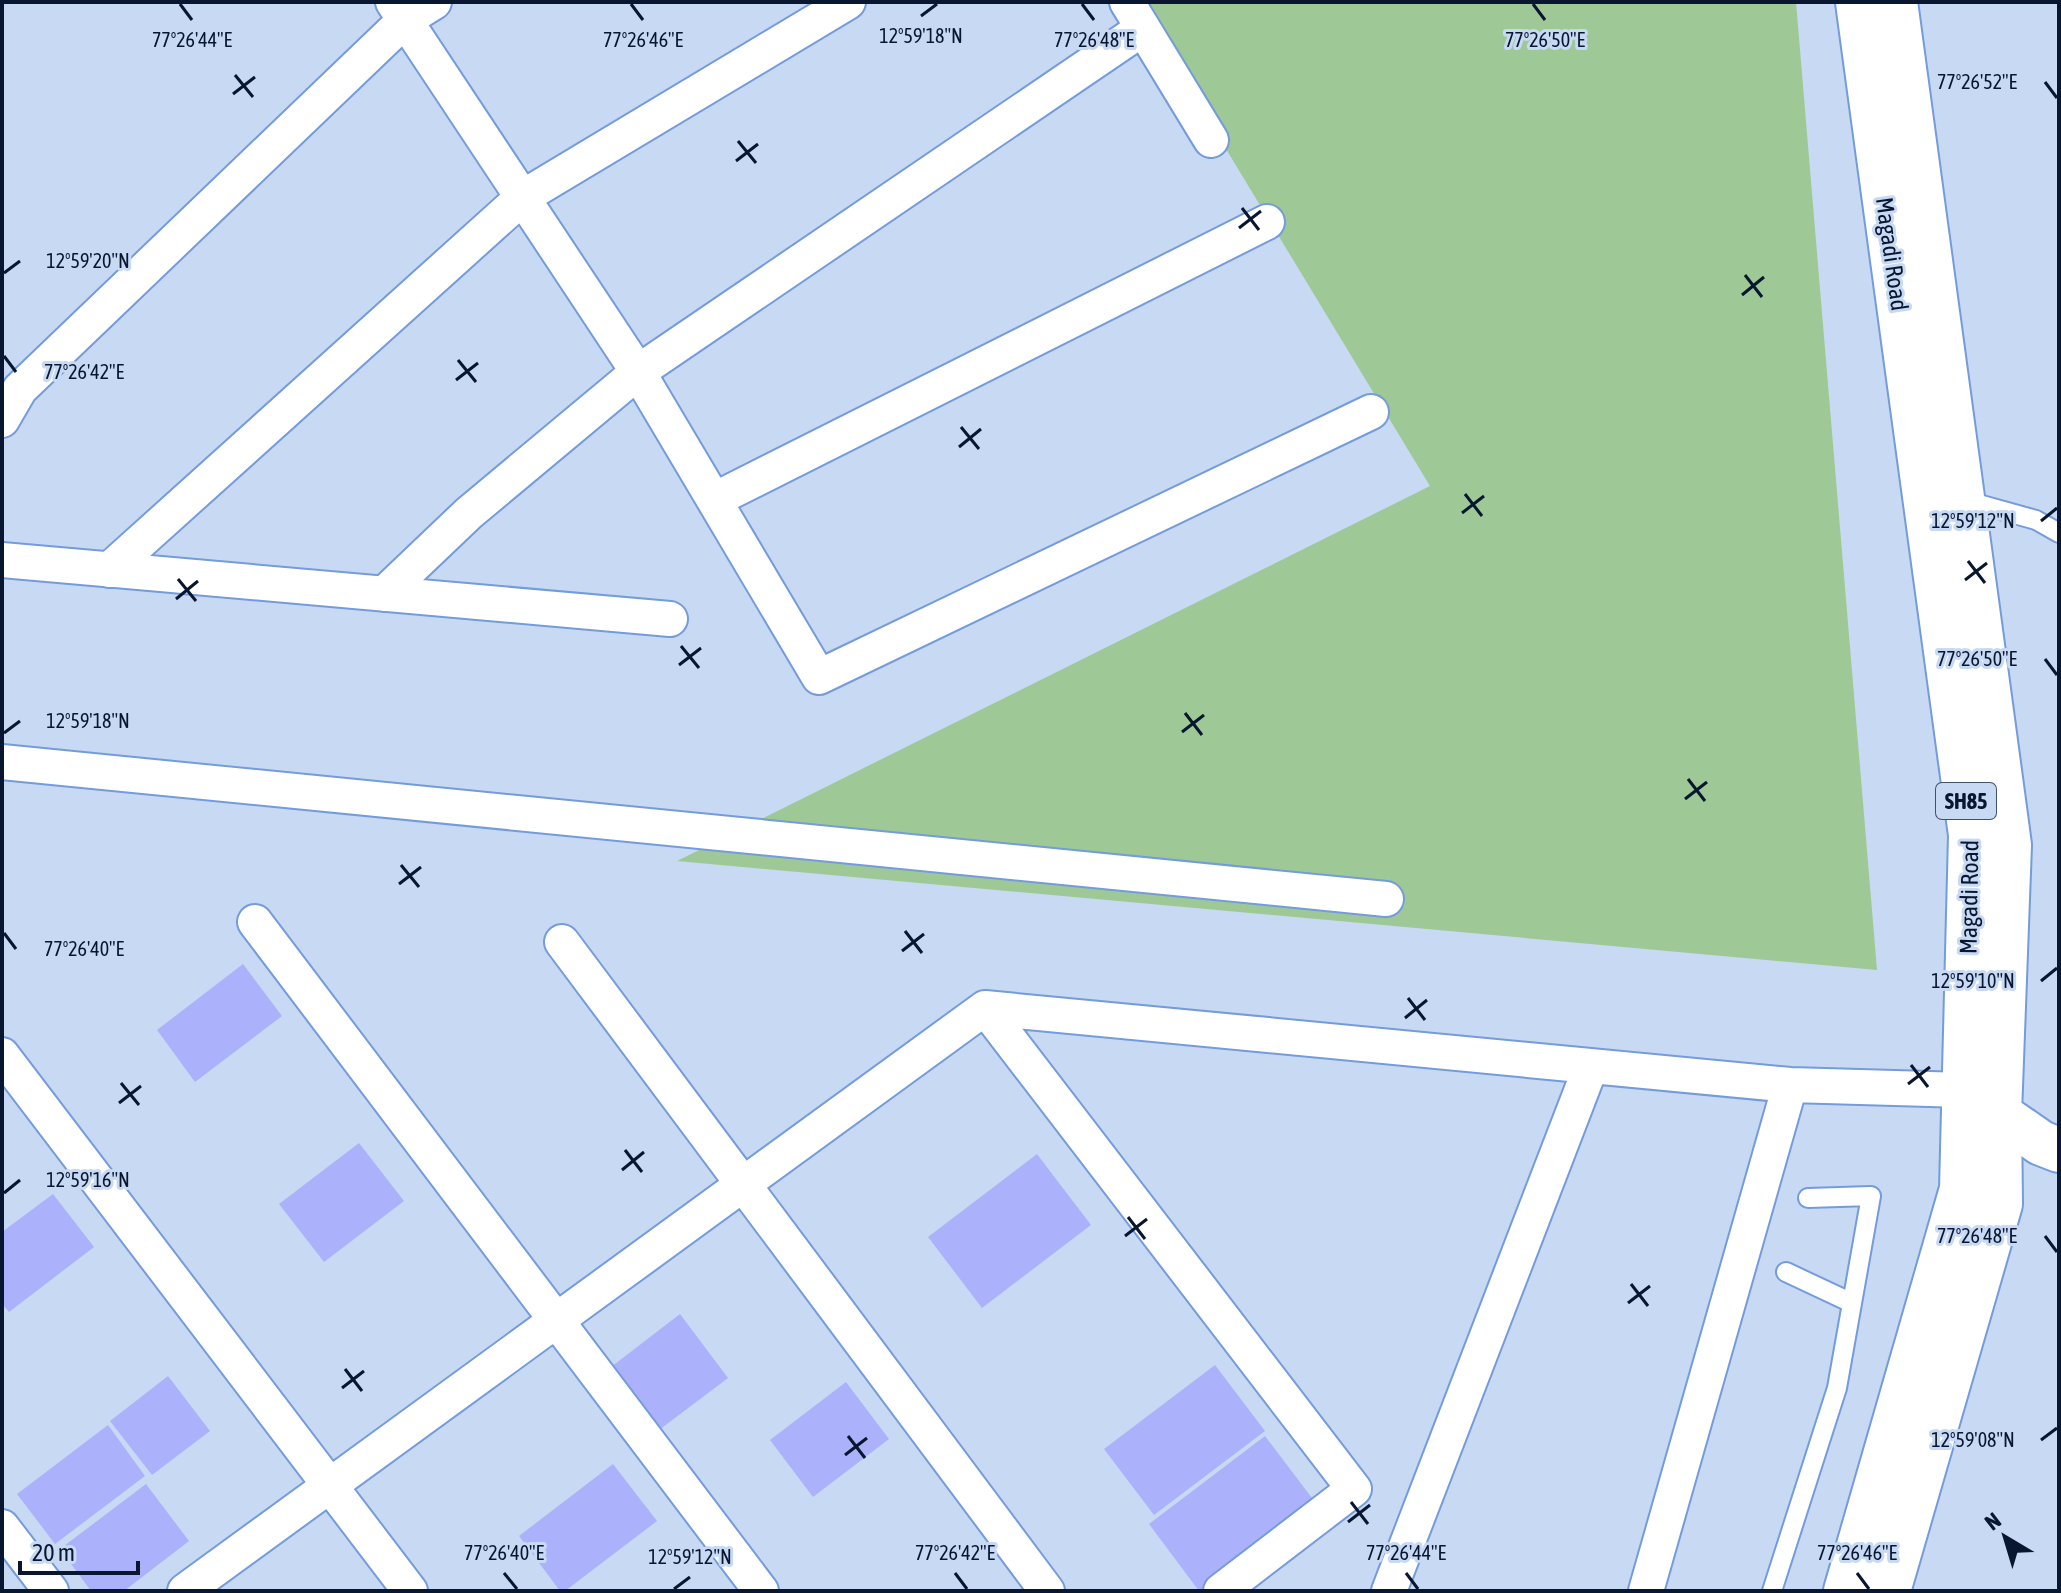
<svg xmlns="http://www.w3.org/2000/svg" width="2061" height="1593" font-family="'Asap Condensed',sans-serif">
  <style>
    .green { fill: #9ec996 }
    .building { fill: #acb1fb }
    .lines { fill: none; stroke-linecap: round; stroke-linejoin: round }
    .service-casing { stroke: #749bdc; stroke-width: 22 }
    .minor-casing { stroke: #749bdc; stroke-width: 38 }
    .tertiary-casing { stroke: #749bdc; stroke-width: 48 }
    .primary-casing { stroke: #749bdc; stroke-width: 48 }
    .service { stroke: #fff; stroke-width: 18 }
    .minor { stroke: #fff; stroke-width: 34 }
    .tertiary { stroke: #fff; stroke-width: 44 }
    .primary { stroke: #fff; stroke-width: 44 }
    .ticks { fill: none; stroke: #08162f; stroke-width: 3 }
    .labels { text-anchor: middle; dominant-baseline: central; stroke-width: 6; stroke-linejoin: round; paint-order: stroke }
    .shield { fill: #c8d9f4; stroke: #42506a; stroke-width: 2 }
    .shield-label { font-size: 22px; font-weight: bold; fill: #08162f }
    .street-label { font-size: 24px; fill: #08162f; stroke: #c8d9f4 }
    .ticks-label { font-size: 20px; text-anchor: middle; fill: #08162f; stroke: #c8d9f4; stroke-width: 6; stroke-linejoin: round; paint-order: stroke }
  </style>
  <rect width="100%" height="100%" fill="#c8d9f4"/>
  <!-- green -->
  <path class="green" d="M1137,2H1796L1877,970L677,861L1430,486Z"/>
  <!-- building -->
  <path class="building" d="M243,964L282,1016L195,1082L157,1030Z
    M359,1143L404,1201L324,1262L279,1204Z
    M1037,1154L1091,1225L982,1308L928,1237Z
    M53,1194L94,1247L9,1312L2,1304V1232Z
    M680,1314L728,1378L659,1430L611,1367Z
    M1215,1365L1265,1431L1154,1515L1104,1449Z
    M168,1376L210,1431L152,1475L110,1421Z
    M846,1382L889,1439L813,1497L770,1440Z
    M108,1425L145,1476L55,1544L17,1494Z
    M1265,1436L1315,1502L1199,1591L1149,1524Z
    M613,1464L657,1521L565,1591H560L519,1536Z
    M146,1484L189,1541L124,1591H91L60,1549Z"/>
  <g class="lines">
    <defs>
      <path id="service" d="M1964,500L2036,520L2059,533
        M1786,1272L1852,1303
        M1772,1591L1837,1388L1871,1196L1808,1198"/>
      <path id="minor" d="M393,2L638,372L1142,29
        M1127,2L1211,140
        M2,420L20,389L405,20L434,2
        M714,500L1267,222
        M2,560L670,619
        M109,570L523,197L848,2
        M384,594L469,513L638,372L819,677L1371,412
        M2,762L1386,899
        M255,922L761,1591
        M562,942L1047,1591
        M985,1008L1354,1489L1221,1591
        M2,1055L410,1591
        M2,1527L51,1591
        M185,1591L985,1008L1790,1085L1964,1090
        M1389,1591L1591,1066
        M1646,1591L1790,1085"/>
      <path id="tertiary" d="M1973,1096L2041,1143L2059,1150"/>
      <path id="primary" d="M1846,1591L1962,1189L1971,835L1858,2
        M1888,1591L2000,1204L1999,1114L2009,845L1895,2"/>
    </defs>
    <!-- service casing -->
    <use href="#service" class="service-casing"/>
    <!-- minor casing -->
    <use href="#minor" class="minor-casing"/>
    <!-- tertiary casing -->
    <use href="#tertiary" class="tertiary-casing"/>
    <!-- primary casing -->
    <use href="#primary" class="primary-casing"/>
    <!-- service -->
    <use href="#service" class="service"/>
    <!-- minor -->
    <use href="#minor" class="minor"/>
    <!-- tertiary -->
    <use href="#tertiary" class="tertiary"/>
    <!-- primary -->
    <use href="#primary" class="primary"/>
  </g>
  <!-- ticks -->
  <path class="ticks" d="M180,4L192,20M631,4L643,20M1082,4L1094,20M1533,4L1545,20M921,16L937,4M235,75L253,97M2045,82L2057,98M233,94L255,77M738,141L756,163M736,161L758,144M1242,208L1259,230M1239,228L1261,211M4,273L20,261M1745,275L1762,297M1742,295L1764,277M4,356L16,372M458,360L476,382M456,380L478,363M961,427L979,449M959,447L981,429M1465,494L1482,516M1462,513L1484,496M2041,521L2057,508M1968,561L1985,583M178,579L196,601M1965,580L1987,563M176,599L198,581M681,646L699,668M2045,659L2057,675M679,665L701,648M1185,713L1202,735M1182,732L1204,715M4,733L20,721M1688,779L1705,801M1685,799L1707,782M401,865L419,887M399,884L421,867M905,931L922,953M4,933L16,949M902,951L924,934M2041,981L2057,968M1408,998L1425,1020M1405,1018L1427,1000M1911,1065L1928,1087M121,1083L139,1105M1908,1084L1930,1067M119,1103L141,1086M625,1150L642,1172M622,1170L644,1152M4,1193L20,1180M1128,1217L1145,1239M1125,1236L1147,1219M2045,1236L2057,1252M1631,1284L1648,1306M1628,1303L1650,1286M345,1369L362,1391M342,1388L364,1371M848,1436L865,1458M2041,1440L2057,1428M845,1455L867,1438M1351,1502L1368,1524M1348,1522L1370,1505M504,1573L517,1589M955,1573L967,1589M1406,1573L1418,1589M1857,1573L1869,1589M674,1589L690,1577"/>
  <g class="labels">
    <!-- shield labels -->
    <rect class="shield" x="1936" y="783" width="60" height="36" rx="6"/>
    <g class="shield-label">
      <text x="1966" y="801">SH85</text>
    </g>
    <!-- street labels -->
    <g class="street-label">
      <text transform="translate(1892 254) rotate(82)">Magadi Road</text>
      <text transform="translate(1969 897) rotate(-89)">Magadi Road</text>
    </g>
  </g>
  <g class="ticks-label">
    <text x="921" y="43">12°59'18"N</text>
    <text x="192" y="47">77°26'44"E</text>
    <text x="643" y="47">77°26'46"E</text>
    <text x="1094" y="47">77°26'48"E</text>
    <text x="1545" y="47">77°26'50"E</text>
    <text x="1977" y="89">77°26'52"E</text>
    <text x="88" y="268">12°59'20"N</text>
    <text x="84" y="379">77°26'42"E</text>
    <text x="1973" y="528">12°59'12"N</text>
    <text x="1977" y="666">77°26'50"E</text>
    <text x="88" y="728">12°59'18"N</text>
    <text x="84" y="956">77°26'40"E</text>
    <text x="1973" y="988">12°59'10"N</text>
    <text x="88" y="1187">12°59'16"N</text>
    <text x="1977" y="1243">77°26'48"E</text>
    <text x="1973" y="1447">12°59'08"N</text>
    <text x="504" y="1560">77°26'40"E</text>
    <text x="955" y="1560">77°26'42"E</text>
    <text x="1406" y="1560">77°26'44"E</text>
    <text x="1857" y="1560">77°26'46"E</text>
    <text x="690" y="1564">12°59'12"N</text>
  </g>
  <!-- border -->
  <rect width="2061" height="1593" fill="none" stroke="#08162f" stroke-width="8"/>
  <!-- north arrow -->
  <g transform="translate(2005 1537) rotate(322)" stroke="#c8d9f4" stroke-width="6" paint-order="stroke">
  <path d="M0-6L14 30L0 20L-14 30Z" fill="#08162f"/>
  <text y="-12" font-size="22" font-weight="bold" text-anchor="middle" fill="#08162f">N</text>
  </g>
  <!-- scale -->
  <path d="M20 1561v12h118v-12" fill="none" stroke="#08162f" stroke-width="4"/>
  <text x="32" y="1561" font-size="24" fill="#08162f" stroke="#c8d9f4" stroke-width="6" paint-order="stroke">20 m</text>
</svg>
